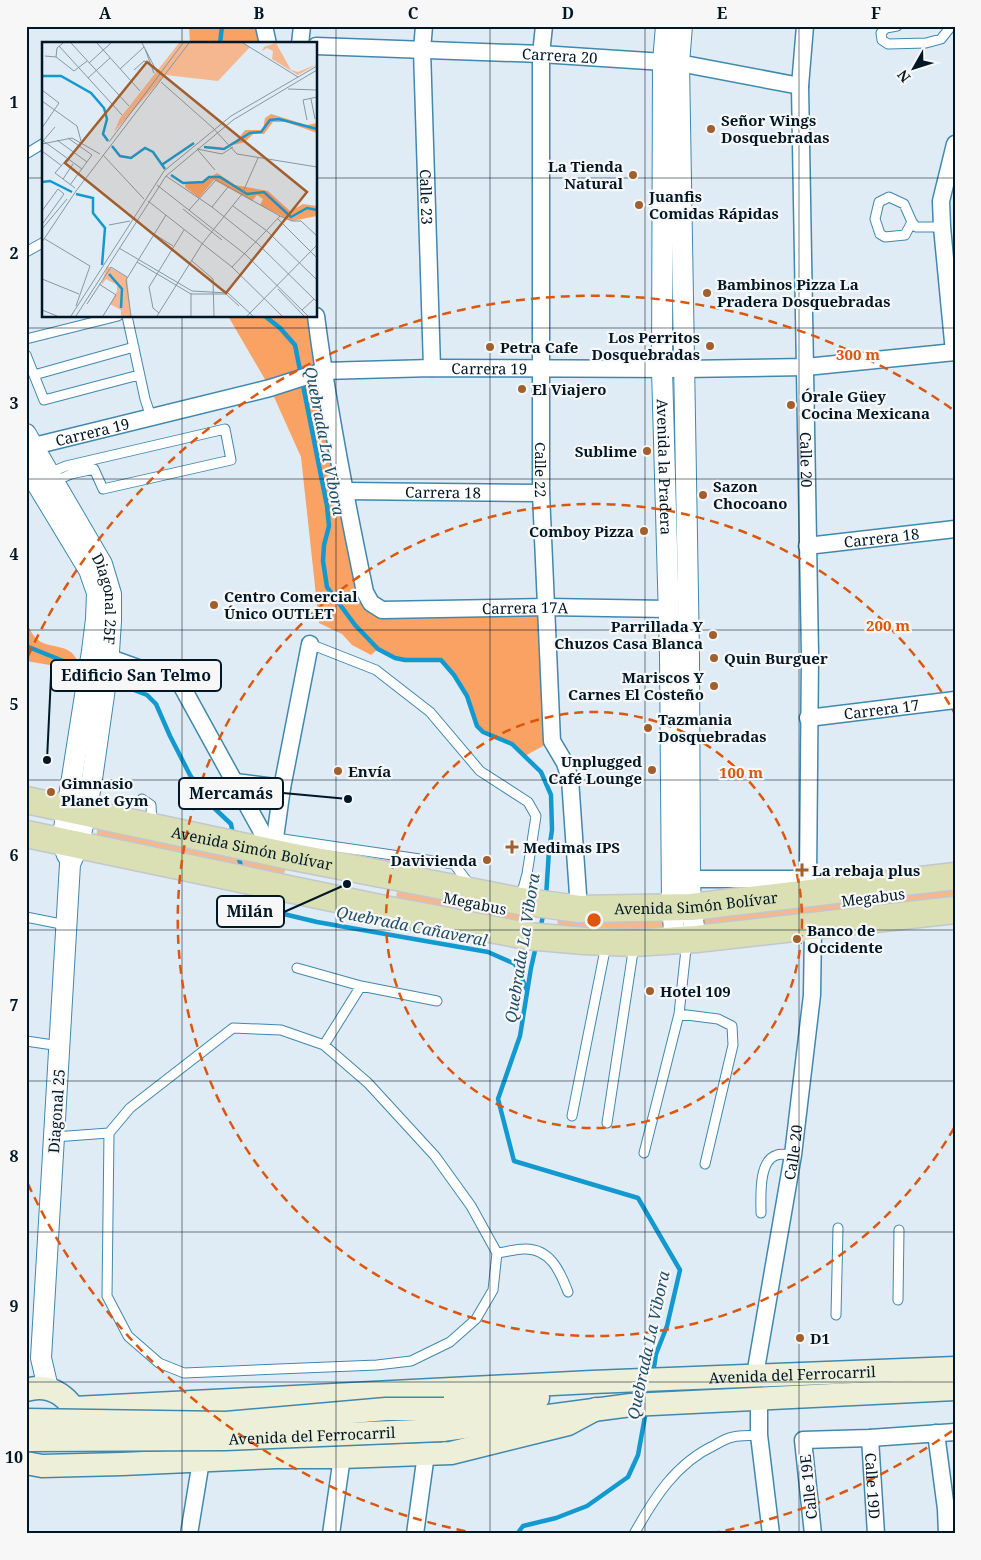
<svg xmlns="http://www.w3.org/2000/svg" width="981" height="1560" font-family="'Noto Serif',serif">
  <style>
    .green { fill: #f5b78f }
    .forest { fill: #faa164 }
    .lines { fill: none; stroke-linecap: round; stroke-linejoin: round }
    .stream { stroke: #1299d0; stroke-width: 4.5 }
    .service-casing { stroke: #4088ad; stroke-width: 11 }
    .minor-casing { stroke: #4088ad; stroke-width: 19 }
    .tertiary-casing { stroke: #4088ad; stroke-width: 22 }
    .secondary-casing { stroke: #4088ad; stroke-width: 25 }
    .primary-casing { stroke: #c2c7cb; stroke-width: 29 }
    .service { stroke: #fff; stroke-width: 9 }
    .minor { stroke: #fff; stroke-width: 16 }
    .tertiary { stroke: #fff; stroke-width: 20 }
    .secondary { stroke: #edefd9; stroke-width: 22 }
    .primary { stroke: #dae0b3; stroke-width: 26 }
    .secondary-bridge-casing { stroke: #4088ad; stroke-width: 25; stroke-linecap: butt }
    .secondary-bridge { stroke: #edefd9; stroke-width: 22 }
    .grid { fill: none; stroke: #001726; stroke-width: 1; stroke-opacity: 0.55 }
    .ring { fill: none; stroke: #dc560d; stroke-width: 2.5; stroke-dasharray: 9 6 }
    .poi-dot { fill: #a25f2e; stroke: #f7f7f7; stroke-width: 2 }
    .labels { text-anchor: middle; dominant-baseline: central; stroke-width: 4.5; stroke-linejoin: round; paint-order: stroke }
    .street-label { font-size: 15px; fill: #001726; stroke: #f7f7f7 }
    .poi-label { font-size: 15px; font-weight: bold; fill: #001726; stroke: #f7f7f7; text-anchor: start }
    .water-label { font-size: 16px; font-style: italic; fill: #1f4e66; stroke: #f7f7f7 }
    .inset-river { fill: none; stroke: #1299d0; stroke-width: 2.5 }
    .inset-road { fill: none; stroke: #8697a2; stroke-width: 1 }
    .view { fill: #a25f2e; fill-opacity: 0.15; stroke: #a25f2e; stroke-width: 2.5 }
    .inset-edge { fill: none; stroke: #001726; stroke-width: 2.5 }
    .centre { fill: #dc560d; stroke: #f7f7f7; stroke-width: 2.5 }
    .ring-label { font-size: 15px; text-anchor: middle; font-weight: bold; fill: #dc560d; stroke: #f7f7f7; stroke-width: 4.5; stroke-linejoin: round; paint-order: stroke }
    .leader { fill: none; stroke: #001726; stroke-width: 2 }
    .callout-dot { fill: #001726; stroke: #f7f7f7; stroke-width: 2 }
    .callout { fill: #f7f7f7; stroke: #001726; stroke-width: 2 }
    .callout-label { font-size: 16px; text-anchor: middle; font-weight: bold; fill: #001726 }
    .neatline { fill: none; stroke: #001726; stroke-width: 2 }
    .grid-label { font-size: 16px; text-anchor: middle; font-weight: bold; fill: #001726 }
  </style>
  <rect width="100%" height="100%" fill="#dfecf5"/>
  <!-- green -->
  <path class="green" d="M98,825L287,864L283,878L96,838Z
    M955,885V901L694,931L692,915Z
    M398,888L530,912L528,927L395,901Z
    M558,914L673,915L674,933L557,931Z"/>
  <!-- forest -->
  <path class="forest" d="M189,26H264L268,44H190Z
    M228,316H316L371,603L547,607L552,741L525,756L512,744L483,732L477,726L467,696L454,675L441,660H405L395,658L378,649L371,655L352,645L342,634L319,623L301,457L270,388Z
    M26,621C29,626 31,634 36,638C47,650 69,642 77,660L73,669L26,661Z"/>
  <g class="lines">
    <!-- stream -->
    <path class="stream" d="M220,44L222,26
      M265,316L280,328L295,345L327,506L329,526L324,545L323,561L327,587L355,625L378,649L395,658L405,660H441L454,675L467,696L477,726L483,732L512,744L541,772L551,795L552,830L549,850L546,897
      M26,646L83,669
      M111,681L147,695L156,704L170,736L190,775L211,805L231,824L233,834
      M238,854L242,871
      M246,888L248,896L267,910L317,922L488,952L515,964L527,990
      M540,929L544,912
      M536,946L531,968L520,1036L498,1099L514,1161L638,1198L680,1270L667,1326L656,1354L653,1374
      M517,1534L523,1526L556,1518L587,1506L628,1477L638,1455L646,1411"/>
    <defs>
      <path id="service" d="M897,26L886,28L881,33L882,40L888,44L926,43L941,39L949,29V26
        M26,154L44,143
        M912,222L905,235L885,237L880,234L875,219L879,202L889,197L904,204L912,222L916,227H942
        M26,252L44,242
        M127,316L145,399L151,417
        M26,339L118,316
        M26,355L44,400L139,375
        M34,375L134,347
        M49,473L66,466L225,429L231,460L103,489L94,469L71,474L53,482
        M310,644L376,670L430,712L480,771L528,802L536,816L527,874L520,900
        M142,799L151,805L152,824
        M276,838L454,864L470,885
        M26,917L66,925
        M297,968L361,986L437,1001
        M679,1014L718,1019L732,1026L733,1045L705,1164
        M233,1028L281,1030L324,1045L368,1083L435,1156L471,1206L497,1253L493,1290L476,1319L450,1342L411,1361L377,1365L184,1373L159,1363L128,1336L107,1296L109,1133L130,1108Z
        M26,1041L60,1046
        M324,1045L361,986
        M572,1116L606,945
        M607,1123L634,945
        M54,1137L109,1133
        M644,1153L679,1014L686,949L690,944
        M761,1213C761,1198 758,1160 777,1155C781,1153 788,1155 793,1155
        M497,1253C506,1252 516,1249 524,1249C550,1248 560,1271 568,1292
        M898,1300L899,1230
        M836,1315L838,1228
        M634,1534C654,1498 676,1463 715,1445C720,1442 727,1438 733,1437C741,1435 751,1436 759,1435"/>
      <g id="minor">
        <path d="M264,26L268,44"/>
        <path id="s1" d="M424,26L422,50L432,368"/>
        <path id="s2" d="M544,26L541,54V493L552,741L565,763L570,779L579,909"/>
        <path id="s3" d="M805,26L800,86L810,655L808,879L810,893"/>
        <path d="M300,44L302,26"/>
        <path id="s4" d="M316,46L541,54L679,63L800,86"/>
        <path id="s5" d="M316,316C328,409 346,501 365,592L371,603L382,610L547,607L668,609"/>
        <path d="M954,352L942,227L941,201L955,144"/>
        <path id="s6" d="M34,446L270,388L323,371L432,368L683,369L806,367L955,352"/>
        <path id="s7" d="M344,491L541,493"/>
        <path id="s8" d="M807,546L955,529"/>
        <path d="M99,654L180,683L273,852"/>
        <path id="s9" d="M808,718L955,700"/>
        <path d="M235,782L282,788"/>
        <path d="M273,852L282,788L310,644"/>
        <path d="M690,879H808"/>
        <path id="s10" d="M755,1375L793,1155L812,995L813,926"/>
        <path d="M759,1399V1435L771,1534"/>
        <path d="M936,1433L946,1509L947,1534"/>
        <path id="s11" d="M870,1438L876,1534"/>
        <path d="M189,1534L201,1461"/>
        <path d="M331,1534L342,1457"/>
        <path d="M415,1534L426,1454"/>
        <path d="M813,1534L803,1440L870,1438L955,1432"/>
      </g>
      <g id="tertiary">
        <path id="s12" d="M666,26L663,62L662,369L670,655L672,908L675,940"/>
        <path d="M682,26L679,63L689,655L690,879L691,907L696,939"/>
        <path id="s13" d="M26,434L102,564L111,594V621L108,667L91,786L79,844L70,864L41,1358L48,1388"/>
        <path d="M26,466L89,570L97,593L96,619L92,651L62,841L67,855"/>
      </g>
      <g id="secondary">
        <path d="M26,1390C51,1382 73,1398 79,1423"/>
        <path id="s14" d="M74,1408L592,1382L955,1368"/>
        <path d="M444,1409L538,1398"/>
        <path d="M442,1430L631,1405L955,1389"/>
        <path d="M26,1463L42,1466L122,1464L276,1457H342L451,1453L568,1424L596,1409"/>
      </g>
      <g id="primary">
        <path id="s15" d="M26,800L289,856L520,901L579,909L691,907L955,876"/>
        <path d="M26,834L394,911L527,936L584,941L634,943L696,939L955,910"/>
      </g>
    </defs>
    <!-- service casing -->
    <use href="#service" class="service-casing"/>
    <!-- minor casing -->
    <use href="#minor" class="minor-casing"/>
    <!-- tertiary casing -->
    <use href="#tertiary" class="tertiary-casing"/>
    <!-- secondary casing -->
    <use href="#secondary" class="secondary-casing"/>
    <!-- primary casing -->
    <use href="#primary" class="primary-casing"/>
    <!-- service -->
    <use href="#service" class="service"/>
    <!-- minor -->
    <use href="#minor" class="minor"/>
    <!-- tertiary -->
    <use href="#tertiary" class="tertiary"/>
    <!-- secondary -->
    <use href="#secondary" class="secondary"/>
    <!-- primary -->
    <use href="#primary" class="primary"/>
    <defs>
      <g id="secondary-bridge">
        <path d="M26,1420L226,1423L386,1409H444"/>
        <path id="s16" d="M26,1440L225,1439L442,1430"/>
      </g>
    </defs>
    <!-- secondary-bridge casing -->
    <use href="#secondary-bridge" class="secondary-bridge-casing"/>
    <!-- secondary-bridge -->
    <use href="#secondary-bridge" class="secondary-bridge"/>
  </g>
  <!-- grid -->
  <path class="grid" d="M182,26V44M336,26V1534M490,26V1534M645,26V1534M799,26V1534M26,178H44M316,178H955M182,316V1534M26,328H955M26,479H955M26,630H955M26,780H955M26,930H955M26,1081H955M26,1232H955M26,1382H955"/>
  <!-- distance rings -->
  <g class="ring">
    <circle cx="594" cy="920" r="208"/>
    <path d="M954 1128A416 416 0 1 1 954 712"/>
    <path d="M952 1431A624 624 0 0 1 708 1534M480 1534A624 624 0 0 1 28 1184M28 656A624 624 0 0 1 952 409"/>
  </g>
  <!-- markers -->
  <g class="poi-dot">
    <circle cx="711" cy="129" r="5"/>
    <circle cx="633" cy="175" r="5"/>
    <circle cx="639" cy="205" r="5"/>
    <circle cx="707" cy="293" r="5"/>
    <circle cx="710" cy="346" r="5"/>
    <circle cx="490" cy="347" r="5"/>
    <circle cx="522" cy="389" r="5"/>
    <circle cx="791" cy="405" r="5"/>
    <circle cx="647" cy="451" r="5"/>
    <circle cx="703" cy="495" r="5"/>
    <circle cx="644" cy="531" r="5"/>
    <circle cx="214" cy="605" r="5"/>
    <circle cx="713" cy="635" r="5"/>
    <circle cx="714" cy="658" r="5"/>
    <circle cx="714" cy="686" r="5"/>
    <circle cx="648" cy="728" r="5"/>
    <circle cx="652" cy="770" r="5"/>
    <circle cx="338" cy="771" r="5"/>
    <circle cx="51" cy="792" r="5"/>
    <path d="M509.5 839.5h5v5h5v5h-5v5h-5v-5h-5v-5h5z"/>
    <circle cx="487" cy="860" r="5"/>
    <path d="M799.5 862.5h5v5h5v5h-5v5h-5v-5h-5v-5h5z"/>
    <circle cx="797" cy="939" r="5"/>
    <circle cx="650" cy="991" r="5"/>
    <circle cx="800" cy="1338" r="5"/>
  </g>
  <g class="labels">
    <!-- street labels -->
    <g class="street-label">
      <text stroke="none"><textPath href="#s4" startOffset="244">Carrera 20</textPath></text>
      <text stroke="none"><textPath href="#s1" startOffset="171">Calle 23</textPath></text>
      <text stroke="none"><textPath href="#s6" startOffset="465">Carrera 19</textPath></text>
      <text stroke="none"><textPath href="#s6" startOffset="60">Carrera 19</textPath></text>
      <text stroke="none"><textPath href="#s3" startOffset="434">Calle 20</textPath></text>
      <text stroke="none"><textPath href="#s12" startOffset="441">Avenida la Pradera</textPath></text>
      <text stroke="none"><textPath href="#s2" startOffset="444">Calle 22</textPath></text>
      <text stroke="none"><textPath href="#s7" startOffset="99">Carrera 18</textPath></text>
      <text stroke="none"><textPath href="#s8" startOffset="75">Carrera 18</textPath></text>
      <text stroke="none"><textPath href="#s13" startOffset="186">Diagonal 25F</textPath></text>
      <text stroke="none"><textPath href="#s5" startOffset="449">Carrera 17A</textPath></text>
      <text stroke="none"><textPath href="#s9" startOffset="74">Carrera 17</textPath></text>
      <text stroke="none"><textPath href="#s15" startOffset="231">Avenida Simón Bolívar</textPath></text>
      <text transform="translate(873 897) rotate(-7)">Megabus</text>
      <text transform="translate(475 903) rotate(11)">Megabus</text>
      <text stroke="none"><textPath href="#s15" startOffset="681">Avenida Simón Bolívar</textPath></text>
      <text transform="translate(56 1111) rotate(-86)">Diagonal 25</text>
      <text stroke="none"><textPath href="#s10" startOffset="226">Calle 20</textPath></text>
      <text stroke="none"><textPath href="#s14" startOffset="719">Avenida del Ferrocarril</textPath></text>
      <text stroke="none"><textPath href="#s16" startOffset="286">Avenida del Ferrocarril</textPath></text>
      <text stroke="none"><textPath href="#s11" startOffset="48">Calle 19D</textPath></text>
      <text transform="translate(808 1487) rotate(-96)">Calle 19E</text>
    </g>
    <!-- poi labels -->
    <g class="poi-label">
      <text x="721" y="120">Señor Wings<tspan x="721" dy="17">Dosquebradas</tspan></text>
      <text x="623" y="166" text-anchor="end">La Tienda<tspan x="623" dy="17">Natural</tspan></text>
      <text x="649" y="196">Juanfis<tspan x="649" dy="17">Comidas Rápidas</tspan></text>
      <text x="717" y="284">Bambinos Pizza La<tspan x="717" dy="17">Pradera Dosquebradas</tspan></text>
      <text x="700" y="337" text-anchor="end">Los Perritos<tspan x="700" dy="17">Dosquebradas</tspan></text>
      <text x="500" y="347">Petra Cafe</text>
      <text x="532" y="389">El Viajero</text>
      <text x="801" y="396">Órale Güey<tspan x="801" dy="17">Cocina Mexicana</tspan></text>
      <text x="637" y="451" text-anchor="end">Sublime</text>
      <text x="713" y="486">Sazon<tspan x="713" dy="17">Chocoano</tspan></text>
      <text x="634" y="531" text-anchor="end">Comboy Pizza</text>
      <text x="224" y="596">Centro Comercial<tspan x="224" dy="17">Único OUTLET</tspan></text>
      <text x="703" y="626" text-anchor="end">Parrillada Y<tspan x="703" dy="17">Chuzos Casa Blanca</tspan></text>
      <text x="724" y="658">Quin Burguer</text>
      <text x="704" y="677" text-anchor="end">Mariscos Y<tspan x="704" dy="17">Carnes El Costeño</tspan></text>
      <text x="658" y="719">Tazmania<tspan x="658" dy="17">Dosquebradas</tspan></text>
      <text x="642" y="761" text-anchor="end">Unplugged<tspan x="642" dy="17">Café Lounge</tspan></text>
      <text x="348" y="771">Envía</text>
      <text x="61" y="783">Gimnasio<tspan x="61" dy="17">Planet Gym</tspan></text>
      <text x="523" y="847">Medimas IPS</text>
      <text x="477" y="860" text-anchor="end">Davivienda</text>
      <text x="812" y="870">La rebaja plus</text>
      <text x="807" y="930">Banco de<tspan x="807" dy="17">Occidente</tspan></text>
      <text x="660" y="991">Hotel 109</text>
      <text x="810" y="1338">D1</text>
    </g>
    <!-- water labels -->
    <g class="water-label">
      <text transform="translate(325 441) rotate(79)">Quebrada La Vibora</text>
      <text transform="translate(412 926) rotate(11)">Quebrada Cañaveral</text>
      <text transform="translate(522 948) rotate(-81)">Quebrada La Vibora</text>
      <text transform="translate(648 1345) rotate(-78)">Quebrada La Vibora</text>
    </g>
  </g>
  <!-- overview -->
  <g transform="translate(42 42)">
    <rect width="275" height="275" fill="#dfecf5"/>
    <path d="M137,1H201L208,5L176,39L123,33L72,90L78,76ZM234,1L249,28L256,30L275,22L256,33L230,17L231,9L225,6L220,9L222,5ZM65,224L85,235L89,274H79V268L68,262L75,249V243L64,237L59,244Z" fill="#f5b78f"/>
    <path d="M229,72L265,83L275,81V91L244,80H231L222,92L212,91L203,100L191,103L203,88H221L223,76ZM175,131L193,143L226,149L248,169L261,162L275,164V174L250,179L218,163L221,157L215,153L210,159L172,138L157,156L143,145L144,141L161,140Z" fill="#faa164"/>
    <path class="inset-river" d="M0,34H19L49,51L62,66L65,77L61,92L66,99M70,104L78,114L89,116L103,106L111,110L123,127M162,105L182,107L208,91L219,90L228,78L237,77L275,87M121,122L152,101M129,133L141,141L161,140L167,135H178L205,152L222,150L249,175L265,166L275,168M0,140L8,139L30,150M34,152L51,156V171L63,186L60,223M67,232L80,247L79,266"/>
    <path class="inset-road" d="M29,1L87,64M55,1L98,49M100,1L115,30M201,1L256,35M17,4L80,73M103,7L112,31M3,14L14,15L32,29L45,19M14,15L15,6L21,1M47,21L69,1M78,27L102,5M92,28L102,19L108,21M46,36L68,16M119,40L171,86L195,112L275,125M246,47L275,48M0,48L17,61L0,86M269,57L273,77M0,59L35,84L39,99M265,78L261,58L275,55M26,96L50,113L28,143M0,98L40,127M15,98L45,120M1,99L13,85M67,100L141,1M0,102L30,96L58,112M155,107L180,112L191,105M155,107L173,128M0,109L20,124M61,113L102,157M25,117L13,131L33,146M124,134L170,165L215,201L275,260M21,137L31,122M115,143L204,213L266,274M106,159L190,225L240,274M191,164L225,189L275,238M170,165L186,145M141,167L180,198M147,168L174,138L238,174L250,179H259L275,194M0,169L16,147L22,152L1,181M236,177L275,216M67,183L88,179M0,187L25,157M112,192L131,204M3,197L48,224L34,264M0,200L34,149L147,1M77,206L150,249L186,251L211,274M150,219L171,237L172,274M95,220L149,252H184L197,264M190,225L238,174M0,237L37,252M57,242L74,253L61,274M236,247L262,274M45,262L69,225L85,235M0,268L15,274M260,268L272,257M117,271L111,266L107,245L142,188M29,274L122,129L189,74L275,24M34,274L124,134L191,78L275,28M89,274L84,238L124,173M115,274L160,202L200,152L216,116M149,274V251M205,274L275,203"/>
    <path class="view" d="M105,20L265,150L184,251L23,121Z"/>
    <rect width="275" height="275" class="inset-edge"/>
  </g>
  <circle cx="594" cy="920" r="8" class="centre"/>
  <g class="ring-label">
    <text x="858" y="360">300 m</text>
    <text x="888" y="631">200 m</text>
    <text x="741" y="778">100 m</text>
  </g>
  <!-- callouts -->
  <path class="leader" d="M47 760L51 676M348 799L283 793M347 884L284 912"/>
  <g class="callout-dot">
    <circle cx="47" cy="760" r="5"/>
    <circle cx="348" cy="799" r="5"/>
    <circle cx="347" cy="884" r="5"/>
  </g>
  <g class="callout">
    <rect x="51" y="660" width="170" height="31" rx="5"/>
    <rect x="179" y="778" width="104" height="31" rx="5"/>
    <rect x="217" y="896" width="67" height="31" rx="5"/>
  </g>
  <g class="callout-label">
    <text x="136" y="681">Edificio San Telmo</text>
    <text x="231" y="799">Mercamás</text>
    <text x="250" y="917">Milán</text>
  </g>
  <!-- border -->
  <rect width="981" height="1560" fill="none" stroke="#f7f7f7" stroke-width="55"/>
  <!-- north arrow -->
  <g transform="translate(914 68) rotate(231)" stroke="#f7f7f7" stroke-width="4" paint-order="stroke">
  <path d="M0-4L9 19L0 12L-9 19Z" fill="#001726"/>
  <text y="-8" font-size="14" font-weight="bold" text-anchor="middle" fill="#001726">N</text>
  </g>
  <rect x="28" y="28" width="926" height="1504" class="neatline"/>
  <g class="grid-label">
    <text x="105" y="19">A</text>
    <text x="259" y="19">B</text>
    <text x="413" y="19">C</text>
    <text x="568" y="19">D</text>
    <text x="722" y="19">E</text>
    <text x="876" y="19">F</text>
    <text x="14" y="108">1</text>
    <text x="14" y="259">2</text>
    <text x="14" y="409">3</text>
    <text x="14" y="560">4</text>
    <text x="14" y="710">5</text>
    <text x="14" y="861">6</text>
    <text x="14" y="1011">7</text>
    <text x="14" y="1162">8</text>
    <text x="14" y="1312">9</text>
    <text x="14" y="1463">10</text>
  </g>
</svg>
